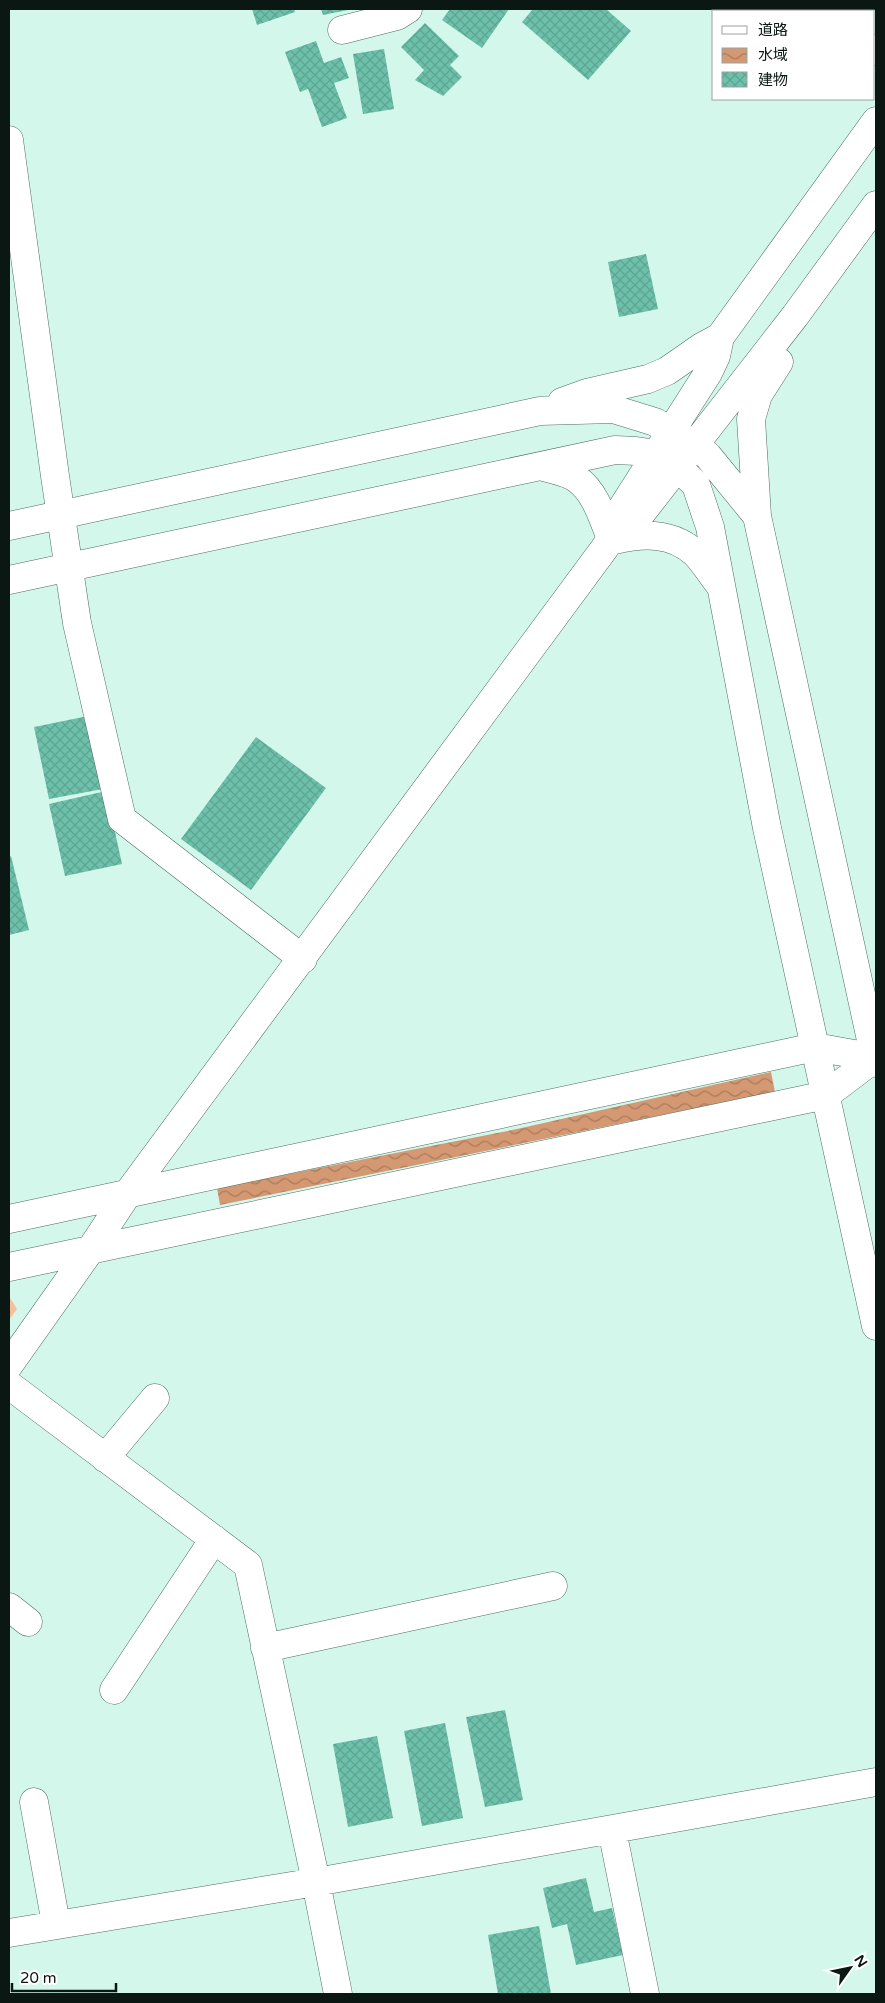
<svg xmlns="http://www.w3.org/2000/svg" width="885" height="2003" font-family="'Varela Round','Noto Sans JP',sans-serif">
  <style>
    .park { fill: url(#park-crowns) }
    .water { fill: url(#water-waves) }
    .building { fill: url(#building-cross-hatch) }
    .lines { fill: none; stroke-linecap: round; stroke-linejoin: round }
    .minor-casing { stroke: #4d6d63; stroke-width: 29 }
    .minor { stroke: #fff; stroke-width: 28 }
  </style>
  <defs>
    <pattern id="park-crowns" width="20" height="18" patternUnits="userSpaceOnUse" patternTransform="scale(1.25)"><rect width="20" height="18" fill="#f6bf9c"/><path d="M2 6a3 3 0 1 1 6 0M12 15a3 3 0 1 1 6 0" fill="none" stroke="#d2a386"/></pattern>
    <pattern id="water-waves" width="16" height="10" patternUnits="userSpaceOnUse" patternTransform="scale(1.25)"><rect width="16" height="10" fill="#d49872"/><path d="M0 5q4-4 8 0t8 0" fill="none" stroke="#aa7b5c"/></pattern>
    <pattern id="building-cross-hatch" width="8" height="8" patternUnits="userSpaceOnUse" patternTransform="scale(1.25)"><rect width="8" height="8" fill="#6dc1ab"/><path d="M0 0l8 8M0 8l8-8" fill="none" stroke="#5da592"/></pattern>
  </defs>
  <rect width="100%" height="100%" fill="#d4f7ec"/>
  <!-- park -->
  <path class="park" d="M9,1296L17,1309L9,1320Z"/>
  <!-- water -->
  <path class="water" d="M771,1072L775,1092L220,1205L217,1188L517,1129Z"/>
  <!-- building -->
  <path class="building" d="M252,9H294L295,12L257,25Z
    M321,9H348V10L323,15Z
    M450,9H509L482,48L442,20Z
    M533,9H606L631,31L588,80L522,22Z
    M425,23L459,56L450,65L462,77L443,96L415,80L424,70L401,47Z
    M316,41L324,63L341,57L349,78L334,83L347,118L322,127L308,89L300,92L285,52Z
    M384,49L394,109L363,114L353,54Z
    M646,254L658,309L619,317L608,262Z
    M88,716L103,789L49,799L34,727Z
    M256,737L326,788L251,890L181,839Z
    M106,791L122,864L65,876L49,804Z
    M11,856L29,930L9,935V857Z
    M505,1710L523,1800L485,1807L466,1717Z
    M445,1723L463,1818L422,1826L404,1731Z
    M377,1736L393,1818L348,1827L333,1744Z
    M586,1878L594,1912L612,1908L623,1955L576,1965L567,1924L552,1928L543,1888Z
    M539,1926L551,1994H498L488,1935Z"/>
  <g class="lines">
    <defs>
      <path id="minor" d="M816,9L819,11
        M342,30L397,16L408,9
        M874,49L876,51
        M9,140L55,476L77,623L122,819L303,959
        M562,402L587,393L648,379L667,371L703,346L720,337
        M540,466C551,469 568,472 577,479C595,492 602,516 610,536
        M757,516L751,419L758,395L779,362
        M9,526L540,411L613,409L655,422L695,445L708,456L757,516L876,1063
        M614,540L636,520L795,316L876,205
        M615,540C643,533 672,532 695,553C704,562 711,574 719,584
        M9,580L615,450L636,451L656,454L687,476L696,485L710,527L767,828L876,1326
        M9,1219L815,1047L876,1058
        M9,1267L826,1095L875,1058
        M9,1365L91,1249L128,1193L604,549L608,543L622,508L708,373L716,356L720,337L876,121
        M9,1385L248,1565L316,1882L338,1994
        M105,1458L155,1398
        M9,1607L28,1622
        M265,1648L553,1586
        M114,1690L214,1539
        M34,1802L56,1924
        M612,1830L645,1994
        M9,1933L316,1882L876,1782"/>
    </defs>
    <!-- minor casing -->
    <use href="#minor" class="minor-casing"/>
    <!-- minor -->
    <use href="#minor" class="minor"/>
  </g>
  <!-- border -->
  <rect width="885" height="2003" fill="none" stroke="#0a1713" stroke-width="20"/>
  <!-- legend -->
  <rect x="712" y="10" width="162" height="90" fill="#ffffff" stroke="#9da2a1"/>
  <rect x="722" y="26" width="25" height="8" fill="#ffffff" stroke="#9da2a1"/>
  <text x="758" y="35" font-size="15" fill="#0a1713">道路</text>
  <rect x="722" y="48" width="25" height="15" fill="url(#water-waves)" stroke="#9da2a1"/>
  <text x="758" y="60" font-size="15" fill="#0a1713">水域</text>
  <rect x="722" y="72" width="25" height="15" fill="url(#building-cross-hatch)" stroke="#9da2a1"/>
  <text x="758" y="85" font-size="15" fill="#0a1713">建物</text>
  <!-- north arrow -->
  <g transform="translate(850 1968) rotate(57)" stroke="#ffffff" stroke-width="4" paint-order="stroke">
  <path d="M0-4L9 19L0 12L-9 19Z" fill="#0a1713"/>
  <text y="-8" font-size="14" font-weight="bold" text-anchor="middle" fill="#0a1713">N</text>
  </g>
  <!-- scale -->
  <path d="M12 1983v8h104v-8" fill="none" stroke="#0a1713" stroke-width="2.5"/>
  <text x="20" y="1983" font-size="15" fill="#0a1713" stroke="#ffffff" stroke-width="4" paint-order="stroke">20 m</text>
</svg>
